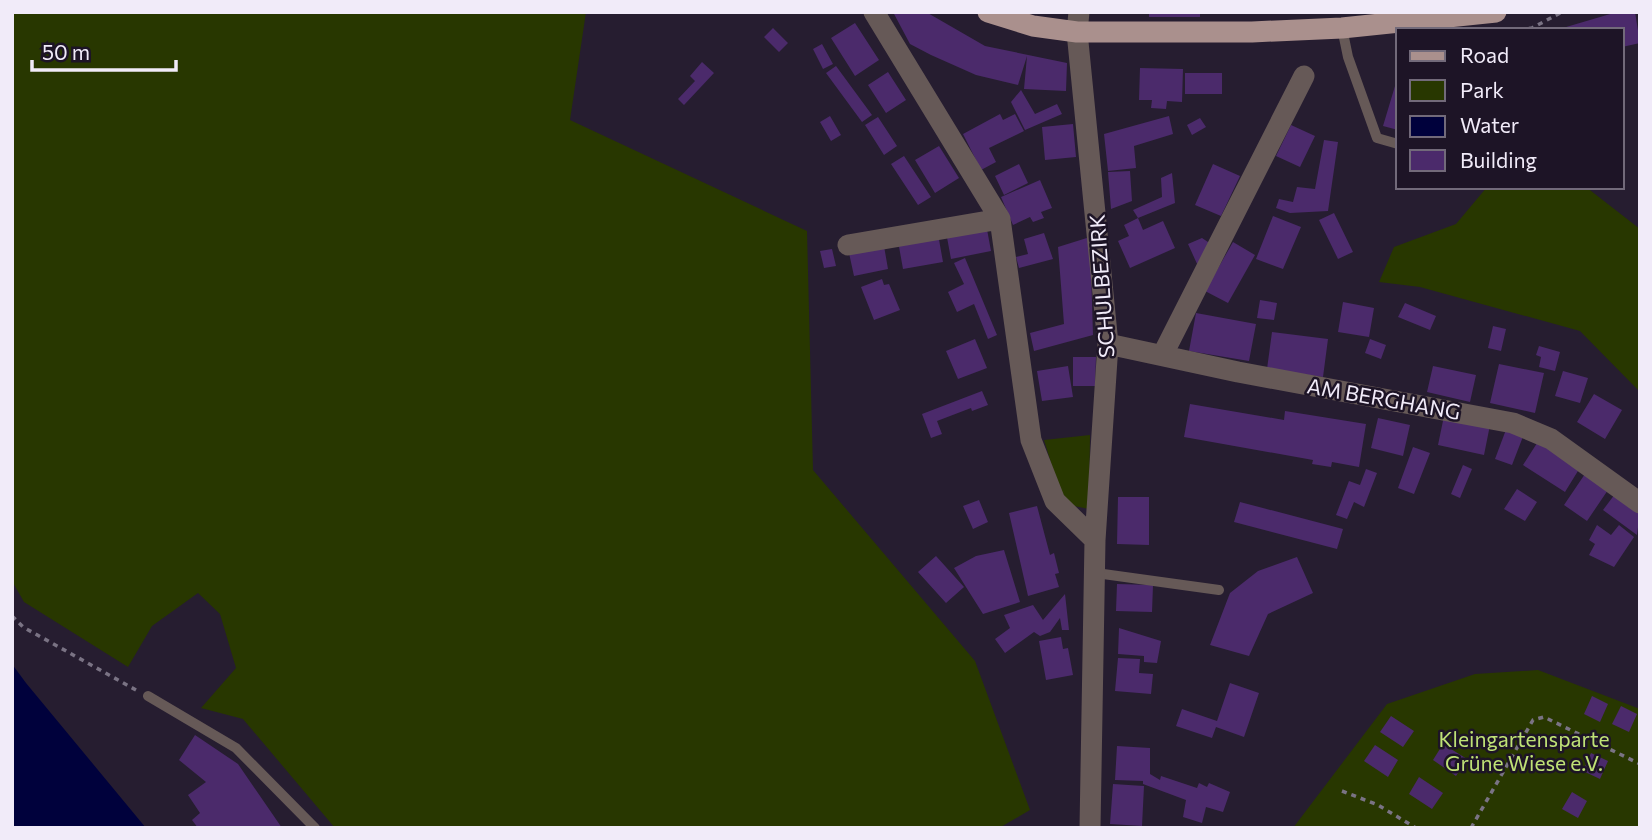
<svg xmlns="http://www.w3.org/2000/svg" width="1652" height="840" font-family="Commissioner,sans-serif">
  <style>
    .green { fill: #283700 }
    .water { fill: #00013c }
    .building { fill: #4b2a6b }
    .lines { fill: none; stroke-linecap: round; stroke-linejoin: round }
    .path { stroke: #7a7384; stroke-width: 3.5; stroke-dasharray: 5 5; stroke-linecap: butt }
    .lane { stroke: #665957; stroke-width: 10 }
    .street { stroke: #665957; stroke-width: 21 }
    .primary { stroke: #aa908d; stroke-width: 21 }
    .labels { text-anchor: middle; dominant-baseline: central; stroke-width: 5; stroke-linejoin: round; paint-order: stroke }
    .street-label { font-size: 21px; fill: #f1ebf9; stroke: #1d1426 }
    .park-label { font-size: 21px; fill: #bfe276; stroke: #1d1426 }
  </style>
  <rect width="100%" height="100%" fill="#261d30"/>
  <!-- green -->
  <path class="green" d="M12,12H586L570,120L807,231L813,470L975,661L1030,810L999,828H335L243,719L201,708L236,668L220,614L198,593L152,626L128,667L24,602L12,581Z
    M1487,187H1586L1640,229V392L1580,331L1420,287L1379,282L1394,247L1456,224Z
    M1090,435L1089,509L1069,505L1060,492L1044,440Z
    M1538,670L1640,709V828H1293L1387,704L1475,674Z"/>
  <!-- water -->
  <path class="water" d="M12,664L26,683L146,828H12Z"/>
  <!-- building -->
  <path class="building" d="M893,12H926L985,46L1067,63L1066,91L1024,89L1027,56L1018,85L976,75L931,55L910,44Z
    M1149,12H1200V17H1149Z
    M1617,12H1635L1640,43L1622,47V30H1556Z
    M855,23L879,60L855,76L831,38Z
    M773,28L788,43L779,52L764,37Z
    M822,44L833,64L823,69L813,49Z
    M702,62L714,73L684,105L678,99L695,81L690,76Z
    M836,66L872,115L862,122L826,73Z
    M1140,68L1183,69L1182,102L1167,101L1166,109L1151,108L1152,100H1139Z
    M888,72L906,100L886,113L868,85Z
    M1185,73H1222V94H1185Z
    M1398,76V130L1383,126Z
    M1021,90L1035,114L1057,104L1062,114L1025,130L1011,102Z
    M1000,114L1003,120L1015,114L1024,131L989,148L996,162L981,170L963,134Z
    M830,116L841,135L831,141L820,122Z
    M1169,116L1173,134L1134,146L1136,168L1108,171L1104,134Z
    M878,117L897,146L884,155L865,125Z
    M1200,118L1206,127L1192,135L1187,125Z
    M1073,124L1076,157L1045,160L1042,127Z
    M1291,125L1315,136L1300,167L1276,156Z
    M1324,140L1338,142L1328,211L1290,213L1276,208L1279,199L1293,202L1297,187L1315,189Z
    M939,146L959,178L935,193L915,160Z
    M904,156L931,197L918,205L891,164Z
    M1019,164L1028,183L1004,195L995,176Z
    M1213,164L1240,176L1221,216L1195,205Z
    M1130,171L1132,201L1111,209L1108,172Z
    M1172,173L1175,203L1138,218L1133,210L1162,197L1161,178Z
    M1040,180L1052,208L1041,212L1044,218L1033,222L1030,217L1013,225L1001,197Z
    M1334,213L1353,252L1338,259L1319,220Z
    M1273,216L1301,227L1283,269L1256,259Z
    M1138,218L1143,230L1163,221L1175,248L1130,268L1118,241L1129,236L1124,225Z
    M986,224L991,251L951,259L946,232Z
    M1044,233L1053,259L1019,268L1016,257L1028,254L1024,239Z
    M938,234L943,262L903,269L898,241Z
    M1090,237L1093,335L1034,351L1030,333L1064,324L1058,247Z
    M1202,238L1211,244L1198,266L1188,244Z
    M1233,242L1255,255L1228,303L1205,291Z
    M884,246L888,269L854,276L849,253Z
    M832,249L836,266L824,268L820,251Z
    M965,258L997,335L988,339L974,304L957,312L948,292L964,284L954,263Z
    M882,279L884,285L889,284L900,310L874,320L861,287Z
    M1260,300L1277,303L1274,320L1257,318Z
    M1343,302L1374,308L1369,337L1338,332Z
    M1405,303L1436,316L1430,330L1398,317Z
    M1196,313L1256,324L1249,361L1189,351Z
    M1493,326L1506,329L1501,351L1488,348Z
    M1272,332L1328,339L1323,377L1267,369Z
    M975,339L987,368L958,379L946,351Z
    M1370,339L1386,345L1381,359L1365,353Z
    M1539,346L1560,352L1555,371L1539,367L1541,357L1536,355Z
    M1073,357H1096L1095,386H1073Z
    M1499,364L1544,373L1535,413L1490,403Z
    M1068,366L1073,397L1042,401L1037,371Z
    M1433,366L1476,375L1470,402L1427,392Z
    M1563,371L1588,378L1580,403L1555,396Z
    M982,391L988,405L972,411L971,408L937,421L942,434L931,438L922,414Z
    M1594,394L1622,410L1605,439L1577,422Z
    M1190,404L1284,420L1285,411L1366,424L1359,467L1332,462L1331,467L1312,464L1313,460L1184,437Z
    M1444,416L1490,425L1484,455L1438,445Z
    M1378,418L1410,425L1403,456L1371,448Z
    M1507,427L1524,434L1512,465L1495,459Z
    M1539,440L1581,466L1565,492L1523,465Z
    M1413,447L1430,453L1414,494L1398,488Z
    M1463,465L1472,469L1460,498L1451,494Z
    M1366,469L1377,473L1364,507L1354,502L1347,519L1336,515L1349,481L1360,485Z
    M1587,471L1610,487L1587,521L1564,505Z
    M1517,489L1537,502L1525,521L1504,509Z
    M1615,494L1640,512L1637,535L1603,510Z
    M1118,497H1149V545L1117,544Z
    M979,500L988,522L973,529L963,506Z
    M1240,502L1343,529L1337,549L1234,522Z
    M1037,506L1050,555L1054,553L1059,573L1055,574L1059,587L1028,596L1009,513Z
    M1597,525L1611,535L1619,525L1634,537L1614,567L1589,555L1595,544L1589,540Z
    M1004,550L1020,602L983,614L954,568L976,556Z
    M936,556L964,587L946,603L918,572Z
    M1297,557L1313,593L1268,614L1249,656L1210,645L1230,593L1258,571Z
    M1117,584L1153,585L1152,612L1116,611Z
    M1065,594L1069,630H1062L1060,618L1050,632L1040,636L1034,632L1005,653L995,639L1010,628L1004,615L1033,605L1043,620Z
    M1119,628L1161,641L1157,663L1144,662V656L1118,654Z
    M1061,637L1063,649L1068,648L1073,675L1046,680L1039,641Z
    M1118,658L1140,659L1139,673L1153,674L1151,694L1115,691Z
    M1230,683L1259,693L1244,737L1216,727L1212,738L1176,726L1182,709L1217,721Z
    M1592,696L1608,704L1600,722L1584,714Z
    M1621,706L1637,714L1629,732L1612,724Z
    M1391,716L1414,731L1403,747L1380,732Z
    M195,735L238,764L282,828H198L192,820L200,813L188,795L206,782L179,760Z
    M1443,744L1467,759L1456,776L1433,760Z
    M1375,745L1398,760L1388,777L1364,761Z
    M1117,746L1150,748V774L1160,780L1161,776L1197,788L1199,783L1207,787L1209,783L1230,792L1223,812L1206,807L1202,823L1183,817L1186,800L1143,784V781L1115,780Z
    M1591,753L1608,761L1600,779L1583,771Z
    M1419,777L1443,793L1432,809L1409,794Z
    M1113,784L1144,786L1142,826L1110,824Z
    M1572,792L1587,801L1578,818L1562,809Z"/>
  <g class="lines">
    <!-- path -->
    <path class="path" d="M1519,30L1532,28L1562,12
      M12,616L23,627L136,690
      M1342,791L1378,805L1416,828
      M1471,828L1533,720L1544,717L1640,764"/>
    <!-- lane -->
    <path class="lane" d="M1342,28L1348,57L1377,138L1398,144
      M1096,573L1219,590
      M148,696L236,748L315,828"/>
    <!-- street -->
    <path class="street" d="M874,12L1000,219L1031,440L1055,501L1095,540
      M1079,12L1077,32L1108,344L1095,540L1090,828
      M848,245L1000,219
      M1108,344L1238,372L1513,423L1551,439L1640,503
      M1163,354L1304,76"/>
    <!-- primary -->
    <path class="primary" d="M988,12L1033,26L1077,32H1252L1342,28L1496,12"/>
  </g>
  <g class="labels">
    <!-- street labels -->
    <g class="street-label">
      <text transform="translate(1101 286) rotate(-94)">SCHULBEZIRK</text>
      <text transform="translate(1384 398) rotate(10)">AM BERGHANG</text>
    </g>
    <!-- park labels -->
    <g class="park-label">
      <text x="1524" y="738">Kleingartensparte<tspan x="1524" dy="24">Grüne Wiese e.V.</tspan></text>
    </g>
  </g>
  <!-- border -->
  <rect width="1652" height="840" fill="none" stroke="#f1ebf9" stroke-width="28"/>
  <!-- legend -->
  <rect x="1396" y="28" width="228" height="161" fill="#1d1426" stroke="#726a7a" stroke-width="2"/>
  <rect x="1410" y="51" width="35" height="10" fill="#aa908d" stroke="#726a7a" stroke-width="2"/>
  <text x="1460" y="63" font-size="21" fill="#f1ebf9">Road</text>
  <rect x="1410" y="80" width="35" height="21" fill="#283700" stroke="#726a7a" stroke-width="2"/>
  <text x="1460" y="98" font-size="21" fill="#f1ebf9">Park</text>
  <rect x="1410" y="116" width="35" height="21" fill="#00013c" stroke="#726a7a" stroke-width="2"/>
  <text x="1460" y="133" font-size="21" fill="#f1ebf9">Water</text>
  <rect x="1410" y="150" width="35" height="21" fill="#4b2a6b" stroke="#726a7a" stroke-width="2"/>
  <text x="1460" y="168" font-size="21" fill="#f1ebf9">Building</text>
  <!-- scale -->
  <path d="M32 60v10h144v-10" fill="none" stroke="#f1ebf9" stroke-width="3.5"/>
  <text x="42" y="60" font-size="21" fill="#f1ebf9" stroke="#1d1426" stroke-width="5" paint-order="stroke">50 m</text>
</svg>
